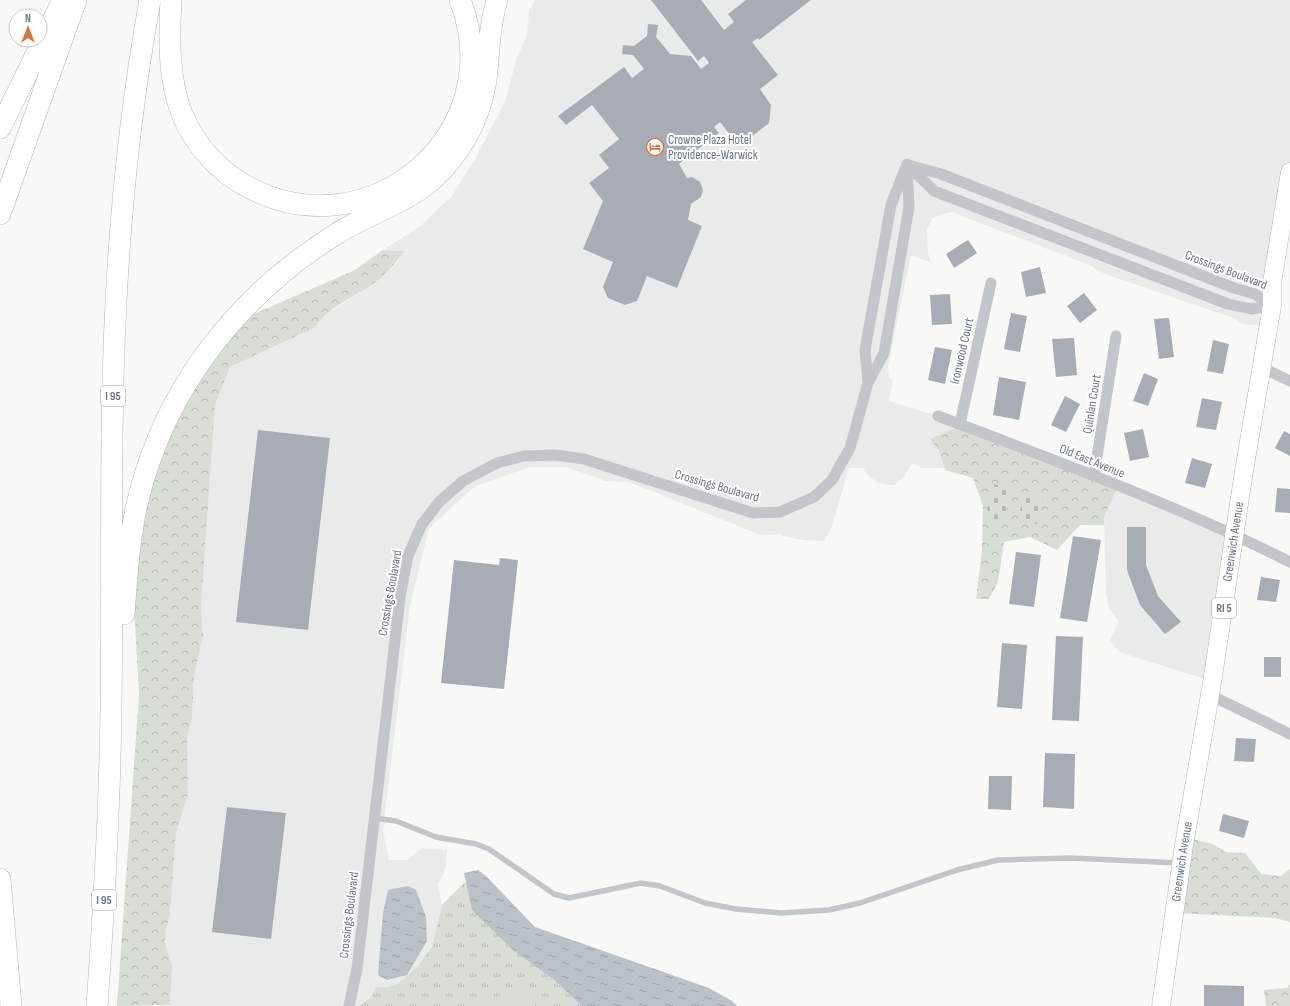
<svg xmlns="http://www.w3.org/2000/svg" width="1290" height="1006" font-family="'Sofia Sans Condensed',sans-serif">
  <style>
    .built { fill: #e9eaea }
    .forest { fill: url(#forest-crowns) }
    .cemetery { fill: url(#cemetery-stones) }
    .park { fill: url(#park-tufts) }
    .pitch { fill: #d8ddd6 }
    .water { fill: url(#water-ripples) }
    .building { fill: #a8adb5 }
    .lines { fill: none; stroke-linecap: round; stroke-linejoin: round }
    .primary-casing { stroke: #b4b7bb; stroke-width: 19 }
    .motorway-casing { stroke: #b4b6ba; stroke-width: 22 }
    .service { stroke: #c2c5c9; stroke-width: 5.5 }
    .minor { stroke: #c2c5c9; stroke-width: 11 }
    .primary { stroke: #fff; stroke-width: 18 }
    .motorway { stroke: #fff; stroke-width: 21 }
    .labels { text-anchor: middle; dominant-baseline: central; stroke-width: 4; stroke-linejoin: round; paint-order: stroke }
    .shield { fill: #fff; stroke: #979ea9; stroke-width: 1 }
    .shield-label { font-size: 12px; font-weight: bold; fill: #6b7584 }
    .poi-label { font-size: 13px; fill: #6b7584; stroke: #fff; text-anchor: start }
    .street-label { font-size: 13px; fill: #6b7584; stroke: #fff }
  </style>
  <defs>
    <pattern id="forest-crowns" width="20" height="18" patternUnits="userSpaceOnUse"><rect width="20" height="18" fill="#d8ddd6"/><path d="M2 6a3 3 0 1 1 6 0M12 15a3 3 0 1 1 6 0" fill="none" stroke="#b3b8b3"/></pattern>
    <pattern id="cemetery-stones" width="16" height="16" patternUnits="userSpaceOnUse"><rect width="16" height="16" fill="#d8ddd6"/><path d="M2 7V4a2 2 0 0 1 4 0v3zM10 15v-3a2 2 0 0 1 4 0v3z" fill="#b3b8b3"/></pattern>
    <pattern id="park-tufts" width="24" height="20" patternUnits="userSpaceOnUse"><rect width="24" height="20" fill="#d8ddd6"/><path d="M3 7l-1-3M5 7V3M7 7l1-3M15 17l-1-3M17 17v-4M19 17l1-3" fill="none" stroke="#b3b8b3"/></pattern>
    <pattern id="water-ripples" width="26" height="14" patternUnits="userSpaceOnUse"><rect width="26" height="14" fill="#bac2c8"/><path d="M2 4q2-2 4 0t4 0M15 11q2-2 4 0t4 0" fill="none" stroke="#9ba2a8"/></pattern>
  </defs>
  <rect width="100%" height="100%" fill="#f8f8f6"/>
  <!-- built -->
  <path class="built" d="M535,0H1290V200L1267,326L1242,324L1236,319L1105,274L1087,264L962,216L952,212L943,214L933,218L927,229L928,253L931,263L911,255L888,367L889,378L893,380L889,401L964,424L931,439L939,451L945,468H922L912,463L904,477L894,485L878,483L865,473L864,468H849L832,526L824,541L804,540L783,536L781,534L761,535L629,482L606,481L566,467H529L474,487L429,528L410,605L383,831L389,860H407L422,848L447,850L446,868L438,884L442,905L432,948L421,963L399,983L359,1004L358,1006H170L165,943L166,928L170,915L176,833L188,795L187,738L192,719L194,675L203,636L201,606L215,405L230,367L289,338L298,336L318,322L326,315L371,285L397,263L403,251H387L386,248L419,227L452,196L475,159L505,102L517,57L527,36L529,10Z
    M1118,486L1234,532L1211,681L1119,652L1110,640L1119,621L1109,609L1106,594L1104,517Z"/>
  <!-- forest -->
  <path class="forest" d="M383,250L404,251C395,265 383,277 370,286C355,296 323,311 316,327L230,367L215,405L201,606L203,636L194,675L192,719L187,738L188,795L176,833L170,915L166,928L165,943L172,966L170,1005L117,1006L139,694L132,570L156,452L233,323L355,270Z
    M964,424L1118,486L1104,517V525H1080L1057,550L1030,537L1004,542L998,582L989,599H976L982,551L983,506L973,478L945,470L939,451L930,439Z
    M1188,838L1213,844L1226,852L1245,853L1261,874L1281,876L1290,869V922L1275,918L1175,913Z
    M1290,984V1006H1266L1264,990L1287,988Z"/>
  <!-- cemetery -->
  <path class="cemetery" d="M993,484L1011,488L1005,521L986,517Z
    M1024,493L1043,497L1037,524L1018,520Z"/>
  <!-- park -->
  <path class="park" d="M465,882L553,979L582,1006H358L370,998L376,987H390L399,983L418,966L432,947L442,905Z"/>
  <!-- pitch -->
  <path class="pitch" d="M521,986L535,1006H478Z"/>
  <!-- water -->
  <path class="water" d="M478,870L486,876L535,927L709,988L732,1001L737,1006H582L553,979L513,950L472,910L464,873Z
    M408,886L416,890L426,917L427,941L407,975L387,980L378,975L383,913L388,890Z"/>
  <!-- building -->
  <path class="building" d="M651,0H701L724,30L734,22L728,14L746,0H811L759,40L758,38L752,42L778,75L760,89L771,105L769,123L750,138L731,136L720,122L714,127L719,133L679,164L687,178L692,177L700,182L703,190L701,197L691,204L688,220L702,226L677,288L647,276L637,301L625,305L608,298L603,287L613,262L583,249L603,201L589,183L609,168L599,155L619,139L592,105L566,125L558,116L624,67L632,78L644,69L633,55L622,54L623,45L634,46L647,36L648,24L658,25L656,37L670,54L691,56L701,69L709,63L704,56L698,61Z
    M968,240L977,253L954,268L946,254Z
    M1040,267L1046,293L1026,297L1021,272Z
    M1084,293L1097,310L1080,323L1067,306Z
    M950,294L952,324L932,325L930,295Z
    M1011,313L1027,316L1020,352L1004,349Z
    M1169,318L1174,357L1159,359L1154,319Z
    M1074,338L1077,375L1056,377L1052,339Z
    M1213,340L1229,344L1223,374L1207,371Z
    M935,347L952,350L945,384L928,380Z
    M1144,373L1158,379L1148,406L1133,401Z
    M999,377L1026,382L1019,420L993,415Z
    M1065,396L1080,404L1066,432L1051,425Z
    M1202,398L1222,402L1216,430L1196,427Z
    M1143,429L1149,457L1130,461L1124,433Z
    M258,430L330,438L308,630L236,622Z
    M1284,431L1290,434V456L1275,448Z
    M1192,458L1212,464L1205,488L1185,483Z
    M1277,488L1290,489V513L1275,512Z
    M1127,527H1146V565L1158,596L1181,622L1165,634L1140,605L1127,570Z
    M1073,536L1101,540L1087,622L1060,618Z
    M1016,552L1041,555L1034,607L1009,604Z
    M500,558L518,560L504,689L441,683L454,560L499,565Z
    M1261,577L1280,580L1276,602L1257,600Z
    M1056,636L1083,637L1079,721L1052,720Z
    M1002,643L1027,645L1022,709L997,707Z
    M1264,657H1281V677H1264Z
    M1236,738L1256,739L1254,762L1234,761Z
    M1045,753L1075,754L1074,809L1043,807Z
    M989,776H1012L1011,810L988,809Z
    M227,807L286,813L271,939L212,932Z
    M1223,814L1249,821L1244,838L1219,831Z
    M1204,985L1244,986V1006H1204Z"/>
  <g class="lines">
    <defs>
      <g id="primary">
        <path id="s1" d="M1161,1006L1184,845L1212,683L1244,471L1272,306V283L1290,172"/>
      </g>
      <path id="motorway" d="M171,0C169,37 168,79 182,114C194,144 219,172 248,187C372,253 511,132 460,0
        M0,128L63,0
        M0,214L76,0
        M124,614C127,576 129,537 138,500C165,388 237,297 333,236C383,204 425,202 460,147C475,125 484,99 487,72C489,48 490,24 497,0
        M0,879L11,1006
        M97,1006C104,907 110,807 111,707C113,572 109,437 116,302C121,201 132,100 150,0"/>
    </defs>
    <!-- primary casing -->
    <use href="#primary" class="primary-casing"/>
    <!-- motorway casing -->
    <use href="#motorway" class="motorway-casing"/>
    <!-- service -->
    <path class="service" d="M375,818L396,821L436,837L476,844L489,849L554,894L569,898L641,883L660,886L705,903L736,909L781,913L829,910L860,903L957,870L998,860L1070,858L1180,863"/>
    <!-- minor -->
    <path class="minor" d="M907,164L934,191L1228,304L1251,309L1272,306
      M908,165L941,174L1234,288L1255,294L1272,306
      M1261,367L1290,381
      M868,382L865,350L891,205L905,169
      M938,416C1057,461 1177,505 1290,562
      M960,424L991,283
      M1094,476L1116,336
      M1210,695L1290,734
      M349,1006L357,969L400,597L408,556L422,524L440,501L463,481L497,463L524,456L555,455L584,459L753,513L780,512L814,497L832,480L850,448L868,383L884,353L909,207L907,164"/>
    <!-- primary -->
    <use href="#primary" class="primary"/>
    <!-- motorway -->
    <use href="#motorway" class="motorway"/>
  </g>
  <!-- icons -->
  <defs>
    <symbol id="hotel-ring" viewBox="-11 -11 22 22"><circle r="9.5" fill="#fff" stroke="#d3743c" stroke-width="1.5"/><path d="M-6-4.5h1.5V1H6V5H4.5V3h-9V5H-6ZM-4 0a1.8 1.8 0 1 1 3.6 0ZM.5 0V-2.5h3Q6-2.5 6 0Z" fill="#d3743c"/></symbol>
  </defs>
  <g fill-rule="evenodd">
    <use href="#hotel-ring" x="645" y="137" width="20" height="20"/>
  </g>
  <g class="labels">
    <!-- shield labels -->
    <g class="shield">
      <rect x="101" y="386" width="24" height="20" rx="3"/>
      <rect x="1212" y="598" width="24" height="20" rx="3"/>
      <rect x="92" y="890" width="24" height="20" rx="3"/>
    </g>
    <g class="shield-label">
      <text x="113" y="396">I 95</text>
      <text x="1224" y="608">RI 5</text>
      <text x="104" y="900">I 95</text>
    </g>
    <!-- poi labels -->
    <g class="poi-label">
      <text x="668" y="140">Crowne Plaza Hotel<tspan x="668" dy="15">Providence-Warwick</tspan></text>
    </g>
    <!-- street labels -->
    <g class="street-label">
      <text transform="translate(1226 270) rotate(21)">Crossings Boulavard</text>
      <text transform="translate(962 351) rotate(-77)">Ironwood Court</text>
      <text transform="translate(1092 404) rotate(-81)">Quinlan Court</text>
      <text transform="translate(1092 461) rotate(22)">Old East Avenue</text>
      <text transform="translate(717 486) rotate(16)">Crossings Boulavard</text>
      <text stroke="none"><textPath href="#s1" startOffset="470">Greenwich Avenue</textPath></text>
      <text transform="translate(390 593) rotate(-80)">Crossings Boulavard</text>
      <text stroke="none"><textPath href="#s1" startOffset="146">Greenwich Avenue</textPath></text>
      <text transform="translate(349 915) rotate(-83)">Crossings Boulavard</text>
    </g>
  </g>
  <!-- north arrow -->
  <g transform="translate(28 28)"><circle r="19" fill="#ffffff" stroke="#c4c8ce"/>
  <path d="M0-3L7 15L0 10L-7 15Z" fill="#d3743c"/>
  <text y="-6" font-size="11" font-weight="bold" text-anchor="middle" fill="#6b7584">N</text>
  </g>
</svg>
